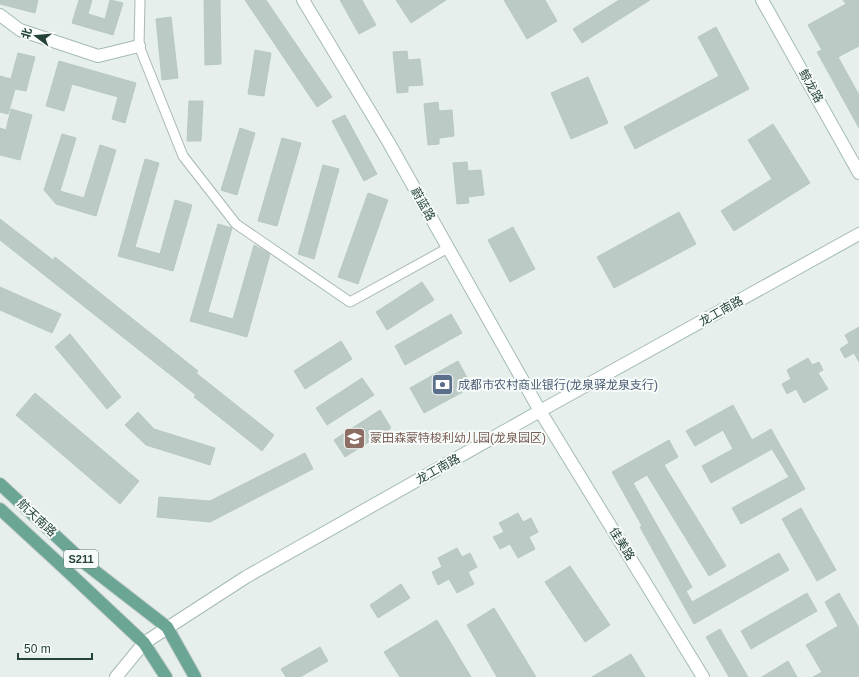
<svg xmlns="http://www.w3.org/2000/svg" width="859" height="677" font-family="Helvetica,'Noto Sans SC',sans-serif">
  <style>
    .building { fill: #bbcac4; stroke: #b8c9c2 }
    .lines { fill: none; stroke-linecap: round; stroke-linejoin: round }
    .street-casing { stroke: #a8b8b2; stroke-width: 11 }
    .secondary-casing { stroke: #a4bbb3; stroke-width: 14 }
    .primary-casing { stroke: #c2cac8; stroke-width: 14 }
    .street { stroke: #fff; stroke-width: 9 }
    .secondary { stroke: #fff; stroke-width: 12 }
    .primary { stroke: #6aa596; stroke-width: 12 }
    .labels { text-anchor: middle; dominant-baseline: central; stroke-width: 4; stroke-linejoin: round; paint-order: stroke }
    .shield { fill: #f7fbf9; stroke: #637a73; stroke-width: 1 }
    .shield-label { font-size: 11px; font-weight: bold; fill: #24423a }
    .street-label { font-size: 12px; fill: #24423a; stroke: #f7fbf9 }
    .service-label { font-size: 12px; fill: #4e5e75; stroke: #f7fbf9; text-anchor: start }
    .education-label { font-size: 12px; fill: #785e54; stroke: #f7fbf9; text-anchor: start }
  </style>
  <rect width="100%" height="100%" fill="#e6efeb"/>
  <!-- building -->
  <path class="building" d="M0,0H38L35,13L0,4Z
    M79,0H92L88,14L105,19L110,0L123,3L113,35L72,23Z
    M204,0H220L221,64L205,65Z
    M245,0H266L332,97L317,107Z
    M340,0H362L376,25L359,34Z
    M396,0H446L411,23Z
    M504,0H545L557,21L527,39Z
    M619,0H650L582,43L573,29Z
    M843,0H859V46L838,57L859,95V128L817,52L822,50L808,25L846,4Z
    M171,17L178,78L162,80L156,19Z
    M716,27L749,89L635,149L624,127L719,76L698,37Z
    M255,50L271,53L264,96L248,94Z
    M407,51L408,60L420,59L423,85L408,86V92L397,93L393,52Z
    M18,53L35,57L26,91L15,89L8,114L0,112V76L11,79Z
    M59,61L136,83L125,123L112,119L118,97L72,84L64,111L46,106Z
    M588,77L608,123L571,139L551,93Z
    M189,101H203L201,141H187Z
    M438,102L439,111L452,110L454,136L439,138V144L428,145L424,104Z
    M11,109L32,115L20,160L0,155V128L6,130Z
    M345,115L377,174L364,181L332,121Z
    M773,124L810,183L734,231L721,211L772,179L748,140Z
    M240,128L255,133L237,195L221,190Z
    M62,134L76,138L60,191L84,198L100,145L116,150L96,216L56,204L44,190Z
    M282,138L301,143L277,226L258,221Z
    M145,159L159,163L135,247L160,254L175,200L192,205L173,271L118,256Z
    M467,162L468,171L481,170L484,195L468,197L469,203L457,204L453,163Z
    M323,165L339,169L314,259L298,254Z
    M368,193L388,200L358,284L338,277Z
    M679,212L696,244L614,288L597,257Z
    M0,219L53,260L55,257L198,371L196,373L274,435L262,451L194,397L196,395L0,240Z
    M218,224L232,228L208,312L233,319L254,245L270,254L247,337L190,321Z
    M513,227L535,269L510,282L488,240Z
    M422,282L434,300L387,330L376,312Z
    M0,287L61,314L52,333L0,310Z
    M451,314L462,333L405,365L395,346Z
    M859,327V362L854,353L845,358L840,349L849,343L845,335Z
    M70,334L121,397L107,409L55,347Z
    M341,341L352,359L305,389L294,371Z
    M808,358L812,365L819,362L823,370L818,373L828,389L804,403L796,389L787,394L782,384L791,379L787,370Z
    M458,361L472,387L424,413L410,388Z
    M362,378L374,395L327,425L316,408Z
    M35,393L139,481L120,504L16,415Z
    M733,405L752,440L771,429L805,489L741,524L732,508L789,477L772,449L711,483L702,466L733,449L723,430L695,446L686,431Z
    M380,410L391,428L345,457L334,440Z
    M138,412L154,429L215,448L210,465L146,445L125,425Z
    M669,440L678,457L664,465L726,566L709,576L647,475L633,483L692,587L686,591L692,602L779,553L789,570L694,624L640,527L642,526L612,472Z
    M305,453L313,469L210,522L157,517L159,497L210,501Z
    M801,508L836,570L817,581L782,519Z
    M518,513L523,522L531,518L538,532L529,537L535,549L518,558L510,544L500,549L493,537L504,532L499,523Z
    M457,548L462,557L470,553L477,567L468,572L474,584L457,593L449,579L438,585L432,572L442,567L438,558Z
    M570,566L610,625L585,642L545,582Z
    M401,584L410,598L378,618L370,605Z
    M807,593L817,611L751,649L741,631Z
    M839,593L859,628V677H813L822,672L806,645L838,626L825,602Z
    M494,608L536,677H497L467,625Z
    M437,620L471,677H400L384,652Z
    M720,629L748,677H729L706,637Z
    M320,647L328,661L300,677H286L281,669Z
    M631,654L645,677H592Z
    M788,661L797,677H762Z"/>
  <g class="lines">
    <defs>
      <path id="street" d="M140,0L139,46L183,156L236,224L350,302L448,248"/>
      <path id="secondary" d="M303,0L389,143L540,411L703,677
        M762,0L859,173
        M0,15L20,30L98,56L139,46
        M116,677L144,643L246,577L540,411L859,234"/>
      <path id="primary" d="M0,484L87,565L167,627L195,677
        M0,509L63,567L144,643L166,677"/>
    </defs>
    <!-- street casing -->
    <use href="#street" class="street-casing"/>
    <!-- secondary casing -->
    <use href="#secondary" class="secondary-casing"/>
    <!-- primary casing -->
    <use href="#primary" class="primary-casing"/>
    <!-- street -->
    <use href="#street" class="street"/>
    <!-- secondary -->
    <use href="#secondary" class="secondary"/>
    <!-- primary -->
    <use href="#primary" class="primary"/>
  </g>
  <!-- icons -->
  <defs>
    <symbol id="bank-square" viewBox="-11 -11 22 22"><rect x="-9" y="-9" width="18" height="18" rx="4" fill="#5c6f8a" stroke="#f7fbf9"/><path d="M-6-4H6V4H-6ZM0-2.3a2.3 2.3 0 1 0 0 4.6a2.3 2.3 0 1 0 0-4.6Z" fill="#fff"/></symbol>
    <symbol id="school-square" viewBox="-11 -11 22 22"><rect x="-9" y="-9" width="18" height="18" rx="4" fill="#8d6e63" stroke="#f7fbf9"/><path d="M0-5L7-2L0 1L-7-2ZM-4 1L0 2.5L4 1V4Q0 6-4 4Z" fill="#fff"/></symbol>
  </defs>
  <g fill-rule="evenodd">
    <use href="#bank-square" x="430" y="372" width="25" height="25"/>
    <use href="#school-square" x="342" y="426" width="25" height="25"/>
  </g>
  <g class="labels">
    <!-- shield labels -->
    <rect class="shield" x="64" y="550" width="34" height="18" rx="3"/>
    <g class="shield-label">
      <text x="81" y="559">S211</text>
    </g>
    <!-- street labels -->
    <g class="street-label">
      <text transform="translate(811 86) rotate(61)">鲸龙路</text>
      <text transform="translate(423 204) rotate(61)">蔚蓝路</text>
      <text transform="translate(721 311) rotate(-29)">龙工南路</text>
      <text transform="translate(438 469) rotate(-29)">龙工南路</text>
      <text transform="translate(37 518) rotate(43)">航天南路</text>
      <text transform="translate(622 544) rotate(58)">佳美路</text>
    </g>
    <!-- service labels -->
    <g class="service-label">
      <text x="458" y="385">成都市农村商业银行(龙泉驿龙泉支行)</text>
    </g>
    <!-- education labels -->
    <g class="education-label">
      <text x="370" y="438">蒙田森蒙特梭利幼儿园(龙泉园区)</text>
    </g>
  </g>
  <!-- north arrow -->
  <g transform="translate(36 36) rotate(286)" stroke="#f7fbf9" stroke-width="3" paint-order="stroke">
  <path d="M0-3L7 15L0 10L-7 15Z" fill="#24423a"/>
  <text y="-6" font-size="11" font-weight="bold" text-anchor="middle" fill="#24423a">北</text>
  </g>
  <!-- scale -->
  <path d="M18 653v6h74v-6" fill="none" stroke="#24423a" stroke-width="2"/>
  <text x="24" y="653" font-size="12" fill="#24423a" stroke="#f7fbf9" stroke-width="3" paint-order="stroke">50 m</text>
</svg>
